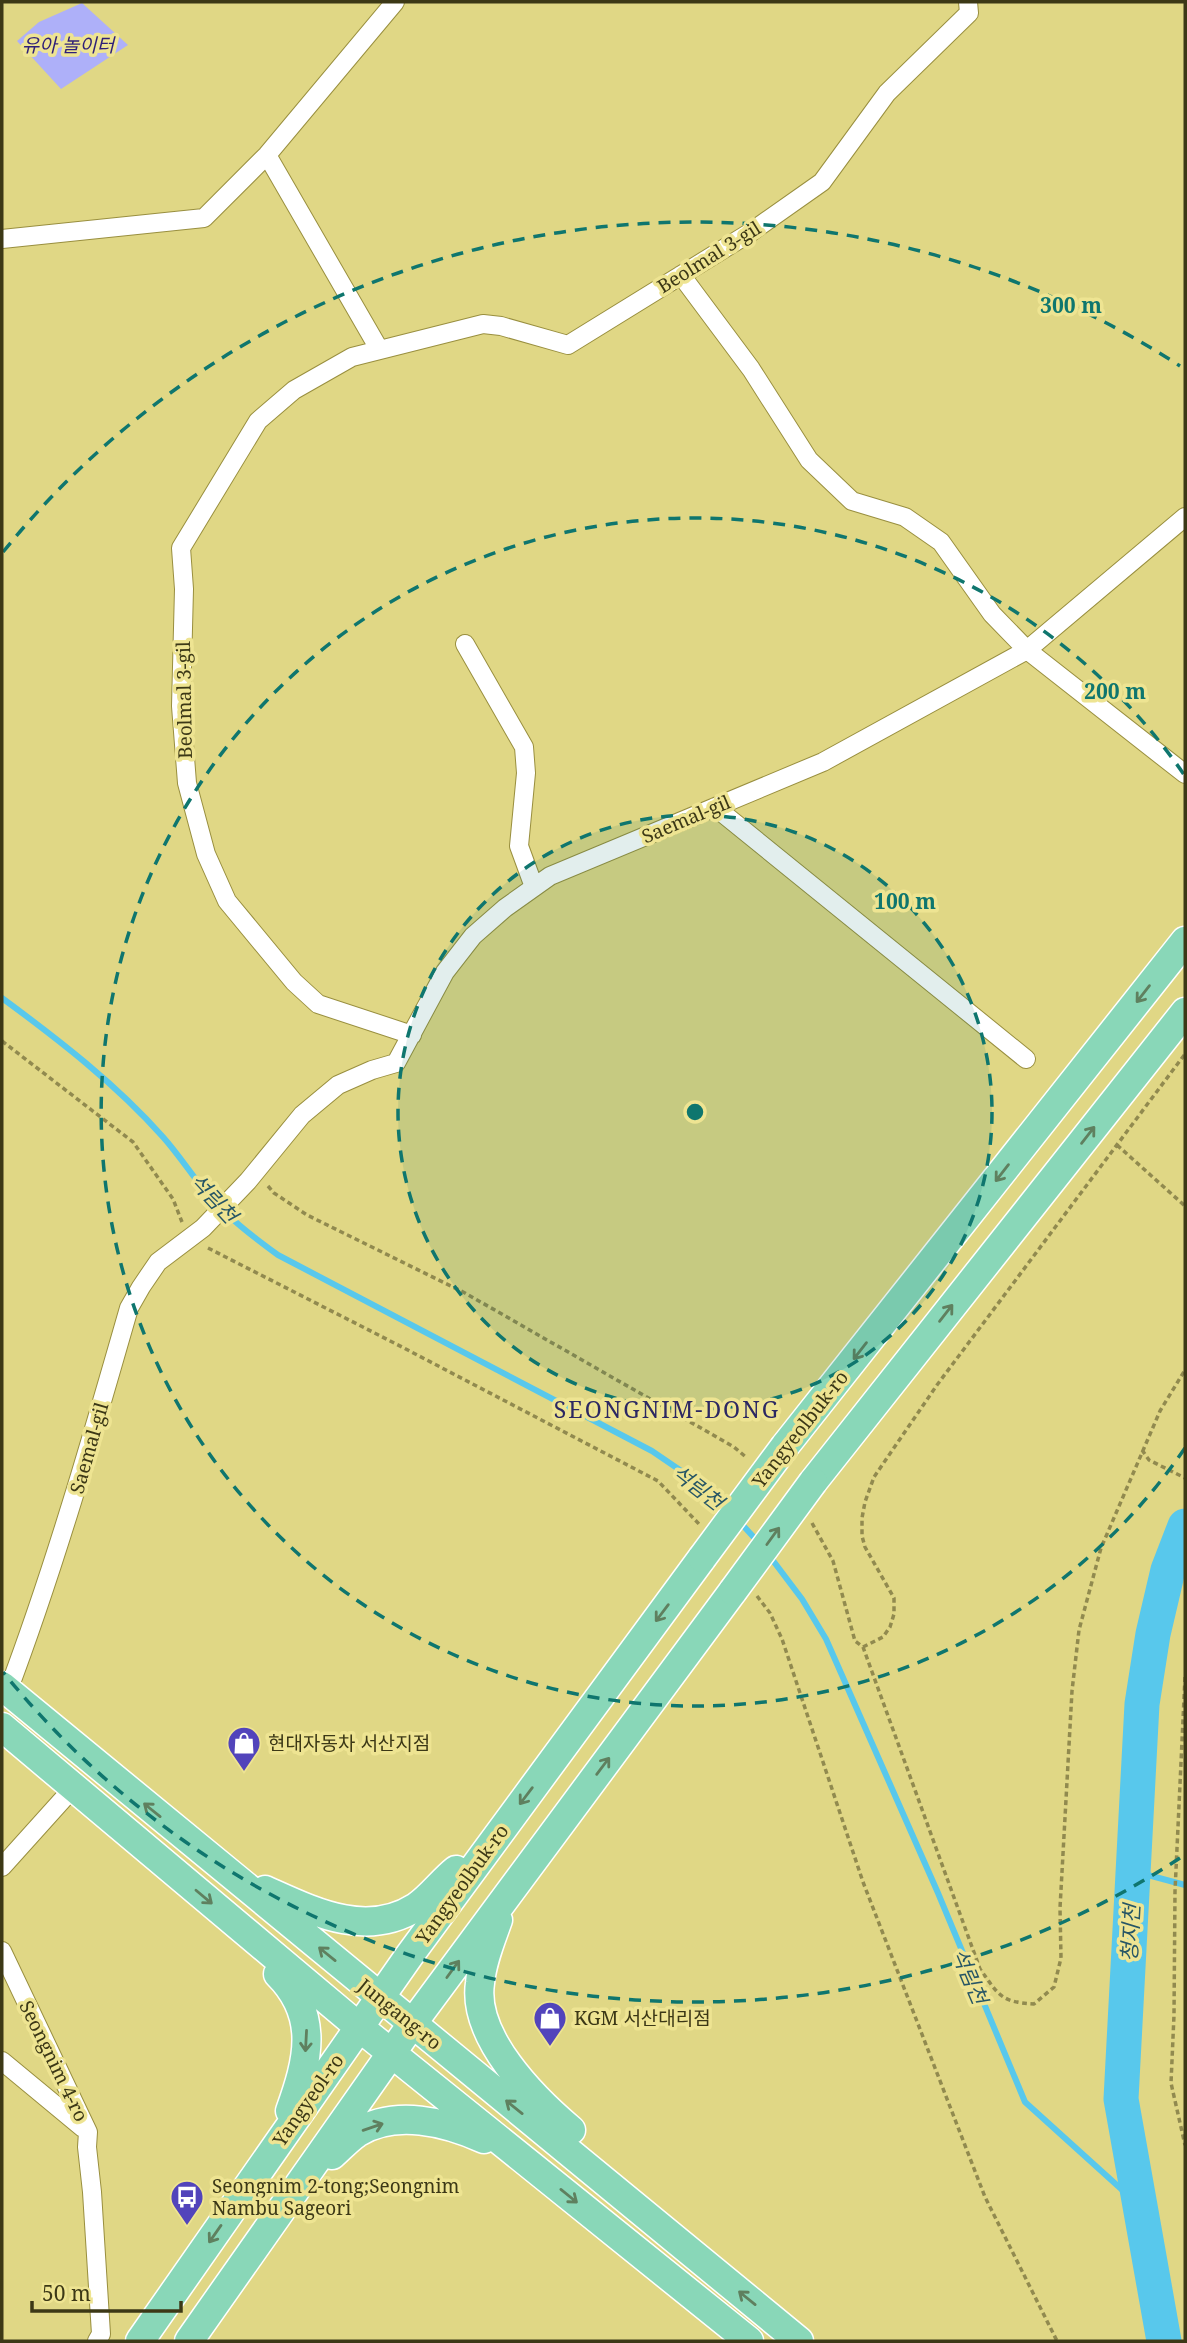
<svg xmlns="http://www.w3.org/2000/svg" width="1187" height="2343" font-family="'Noto Serif','Noto Sans KR',serif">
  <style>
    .green { fill: #aeb0f9 }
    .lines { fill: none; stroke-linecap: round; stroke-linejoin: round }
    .stream { stroke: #58c8ec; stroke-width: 6 }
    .river { stroke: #58c8ec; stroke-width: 35 }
    .minor-casing { stroke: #998f3f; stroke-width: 20 }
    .primary-casing { stroke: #fff; stroke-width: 31 }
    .path { stroke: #918a4f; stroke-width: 3.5; stroke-dasharray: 5 3.5; stroke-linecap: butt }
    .minor { stroke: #fff; stroke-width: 18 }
    .primary { stroke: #89d7b8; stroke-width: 28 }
    .primary-bridge-casing { stroke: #fff; stroke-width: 31; stroke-linecap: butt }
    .primary-bridge { stroke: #89d7b8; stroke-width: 28 }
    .oneway { stroke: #5f805f }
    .ring { fill: none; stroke: #0f766e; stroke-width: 3.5; stroke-dasharray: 12 9 }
    .labels { text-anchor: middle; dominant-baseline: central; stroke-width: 7; stroke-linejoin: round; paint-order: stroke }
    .park-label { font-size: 19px; font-style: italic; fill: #2e1f78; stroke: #eee492 }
    .street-label { font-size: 19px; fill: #3c3816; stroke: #eee492 }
    .poi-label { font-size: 19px; fill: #3c3816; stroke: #eee492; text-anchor: start }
    .water-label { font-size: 21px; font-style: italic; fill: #275665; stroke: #eee492 }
    .quarter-label { font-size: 23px; letter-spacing: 2px; fill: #2c2862; stroke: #eee492 }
    .centre { fill: #0f766e; stroke: #eee492; stroke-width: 3.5 }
    .ring-label { font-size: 21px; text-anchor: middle; font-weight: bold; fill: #0f766e; stroke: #eee492; stroke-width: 7; stroke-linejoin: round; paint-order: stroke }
  </style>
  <rect width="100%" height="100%" fill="#e0d785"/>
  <!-- green -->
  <path class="green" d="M82,3L128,45L61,89L17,41L39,22Z"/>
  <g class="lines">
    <!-- stream -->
    <path class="stream" d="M2,998C59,1040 116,1084 163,1137C179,1155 191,1174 206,1192C227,1217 252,1236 278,1255L652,1451L696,1481L728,1510
      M738,1520L759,1543
      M768,1554L802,1599L826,1639L938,1893L1025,2102L1140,2206
      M1133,1871L1185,1885"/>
    <!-- river -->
    <path class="river" d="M1164,2341L1121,2099L1142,1704L1153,1634L1168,1570L1185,1526"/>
    <defs>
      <path id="minor" d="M267,155L379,349
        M2,239L204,218L267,155L395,2
        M681,275L751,369L809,460L852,501L905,517L941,542L992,614L1027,650L1185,774
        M465,644L524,747L526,773L519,846L534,887
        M715,807L1026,1059
        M412,1035L318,1004L294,982L227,901L206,854L187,783L181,706L184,589L181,548L258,421L294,390L352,357L483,324L501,326L568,345L751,232L822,182L887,93L969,13L968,2
        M8,1691C55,1566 92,1437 129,1308L141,1287L158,1262L203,1228L248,1181L302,1115L338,1085L372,1070L396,1063L445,972L473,936L505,908L550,876L823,762L1027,650L1185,517
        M2,1867L74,1787
        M2,1951L88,2132L87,2147L92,2192L101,2334L97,2341
        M2,2061L83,2128"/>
      <path id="primary" d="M785,1446L1185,941
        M813,1482L1185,1012
        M2,1686L799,2341
        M2,1727L359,2027L749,2341
        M265,1890C312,1911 366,1939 416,1907C430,1898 442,1881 456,1870
        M498,1920C491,1940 482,1961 480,1983C472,2037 533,2098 571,2130
        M278,1974C320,2016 308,2061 290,2111
        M332,2155C340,2148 348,2139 357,2133C395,2109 446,2122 484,2139
        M140,2341L409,1956L702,1558
        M189,2341L412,2024L733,1591"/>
    </defs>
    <!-- minor casing -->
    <use href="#minor" class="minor-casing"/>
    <!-- primary casing -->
    <use href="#primary" class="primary-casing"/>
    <!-- path -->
    <path class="path" d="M2,1041L133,1142L173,1199L182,1222
      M1117,1145L1185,1206
      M268,1186L274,1193L307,1215L465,1293L734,1447L747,1458
      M208,1248L402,1347L658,1481L699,1524
      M1142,1450L1149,1460L1185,1478
      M812,1523L833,1561L855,1641L863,1647L980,1969C999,1995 1000,2002 1034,2004L1054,1987L1061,1958L1060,1908L1072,1691L1079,1630L1101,1548L1160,1411L1185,1370
      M757,1596L770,1613L782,1639L863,1882L985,2197L1057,2341
      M863,1647L883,1637L890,1627L894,1614V1598L865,1547L862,1536V1518L865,1502L874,1477L937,1385L1185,1054
      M1185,1677L1175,1891L1174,2015L1171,2083L1185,2145"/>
    <!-- minor -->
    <use href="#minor" class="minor"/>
    <!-- primary -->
    <use href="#primary" class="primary"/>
    <defs>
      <path id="primary-bridge" d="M702,1558L785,1446
        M733,1591L813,1482"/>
    </defs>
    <!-- primary-bridge casing -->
    <use href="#primary-bridge" class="primary-bridge-casing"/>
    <!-- primary-bridge -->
    <use href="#primary-bridge" class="primary-bridge"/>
  </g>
  <!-- one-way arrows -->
  <defs><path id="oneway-shaft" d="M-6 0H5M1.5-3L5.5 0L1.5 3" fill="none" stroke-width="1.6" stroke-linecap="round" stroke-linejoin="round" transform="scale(1.75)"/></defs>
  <g class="oneway">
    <use href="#oneway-shaft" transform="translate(1143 994) rotate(128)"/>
    <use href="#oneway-shaft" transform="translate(1088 1135) rotate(-52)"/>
    <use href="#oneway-shaft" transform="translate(1002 1173) rotate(128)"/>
    <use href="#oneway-shaft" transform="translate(946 1313) rotate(-52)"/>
    <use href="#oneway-shaft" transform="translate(860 1351) rotate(128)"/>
    <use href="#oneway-shaft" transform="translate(773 1536) rotate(-54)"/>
    <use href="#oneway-shaft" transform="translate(662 1613) rotate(127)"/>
    <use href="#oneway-shaft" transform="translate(603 1766) rotate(-53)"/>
    <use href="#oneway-shaft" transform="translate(526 1796) rotate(127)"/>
    <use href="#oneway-shaft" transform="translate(152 1810) rotate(-141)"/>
    <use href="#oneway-shaft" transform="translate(204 1897) rotate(40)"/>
    <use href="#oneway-shaft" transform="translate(327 1954) rotate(-141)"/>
    <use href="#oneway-shaft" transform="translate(453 1969) rotate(-54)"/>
    <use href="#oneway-shaft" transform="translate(306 2041) rotate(93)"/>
    <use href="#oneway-shaft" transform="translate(514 2107) rotate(-141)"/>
    <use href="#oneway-shaft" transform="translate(373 2127) rotate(-19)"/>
    <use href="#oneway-shaft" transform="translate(569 2196) rotate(39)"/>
    <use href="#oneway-shaft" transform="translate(215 2234) rotate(125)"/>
    <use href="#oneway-shaft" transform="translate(747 2298) rotate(-141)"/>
  </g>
  <!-- distance rings -->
  <circle cx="695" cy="1112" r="297" fill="#0f766e" fill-opacity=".12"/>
  <g class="ring">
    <circle cx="695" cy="1112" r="297"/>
    <path d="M1185 1448A594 594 0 1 1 1185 776"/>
    <path d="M1180 1858A890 890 0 0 1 3 1672M3 552A890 890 0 0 1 1180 366"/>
  </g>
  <!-- icons -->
  <defs>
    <symbol id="shop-pin" viewBox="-11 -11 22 30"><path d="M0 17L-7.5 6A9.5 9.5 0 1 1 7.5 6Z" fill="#5244bb" stroke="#eee492"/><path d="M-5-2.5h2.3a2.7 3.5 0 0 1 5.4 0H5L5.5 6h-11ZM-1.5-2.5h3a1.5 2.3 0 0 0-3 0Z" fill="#fff"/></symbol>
    <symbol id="bus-pin" viewBox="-11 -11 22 30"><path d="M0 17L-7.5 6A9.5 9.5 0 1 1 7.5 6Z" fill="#5244bb" stroke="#eee492"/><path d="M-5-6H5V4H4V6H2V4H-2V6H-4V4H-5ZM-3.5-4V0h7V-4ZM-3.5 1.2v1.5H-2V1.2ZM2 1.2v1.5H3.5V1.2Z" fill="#fff"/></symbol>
  </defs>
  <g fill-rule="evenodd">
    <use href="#shop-pin" x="225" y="1724" width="38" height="52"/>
    <use href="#shop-pin" x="531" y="1999" width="38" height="52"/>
    <use href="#bus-pin" x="168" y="2178" width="38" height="52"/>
  </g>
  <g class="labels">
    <!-- park labels -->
    <g class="park-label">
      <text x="68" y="45">유아 놀이터</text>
    </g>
    <!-- street labels -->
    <g class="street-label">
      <text transform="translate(709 257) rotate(-32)">Beolmal 3-gil</text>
      <text transform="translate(184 700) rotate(-91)">Beolmal 3-gil</text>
      <text transform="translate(686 819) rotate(-23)">Saemal-gil</text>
      <text transform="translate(800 1429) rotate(-52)">Yangyeolbuk-ro</text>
      <text transform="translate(89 1448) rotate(-74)">Saemal-gil</text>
      <text transform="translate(462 1884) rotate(-54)">Yangyeolbuk-ro</text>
      <text transform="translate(400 2014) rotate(39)">Jungang-ro</text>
      <text transform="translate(54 2061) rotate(64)">Seongnim 4-ro</text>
      <text transform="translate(308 2100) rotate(-55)">Yangyeol-ro</text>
    </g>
    <!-- poi labels -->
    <g class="poi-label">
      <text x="268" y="1743">현대자동차 서산지점</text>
      <text x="574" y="2018">KGM 서산대리점</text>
      <text x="212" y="2186">Seongnim 2-tong;Seongnim<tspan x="212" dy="22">Nambu Sageori</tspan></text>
    </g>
    <!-- water labels -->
    <g class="water-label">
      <text transform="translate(214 1198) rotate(47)">석림천</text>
      <text transform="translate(698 1487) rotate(38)">석림천</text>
      <text transform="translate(1130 1933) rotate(-87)">청지천</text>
      <text transform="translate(970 1976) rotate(67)">석림천</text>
    </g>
    <!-- quarter labels -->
    <g class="quarter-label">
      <text x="667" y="1409">SEONGNIM-DONG</text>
    </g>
  </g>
  <circle cx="695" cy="1112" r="10" class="centre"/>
  <g class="ring-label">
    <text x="1071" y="313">300 m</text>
    <text x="1115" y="699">200 m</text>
    <text x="905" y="909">100 m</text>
  </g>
  <!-- border -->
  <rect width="1187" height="2343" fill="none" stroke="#3c3816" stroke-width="7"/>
  <!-- scale -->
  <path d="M32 2301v10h149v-10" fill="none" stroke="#3c3816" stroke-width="3.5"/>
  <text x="42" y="2301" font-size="21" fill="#3c3816" stroke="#eee492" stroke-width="5" paint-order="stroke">50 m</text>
</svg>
